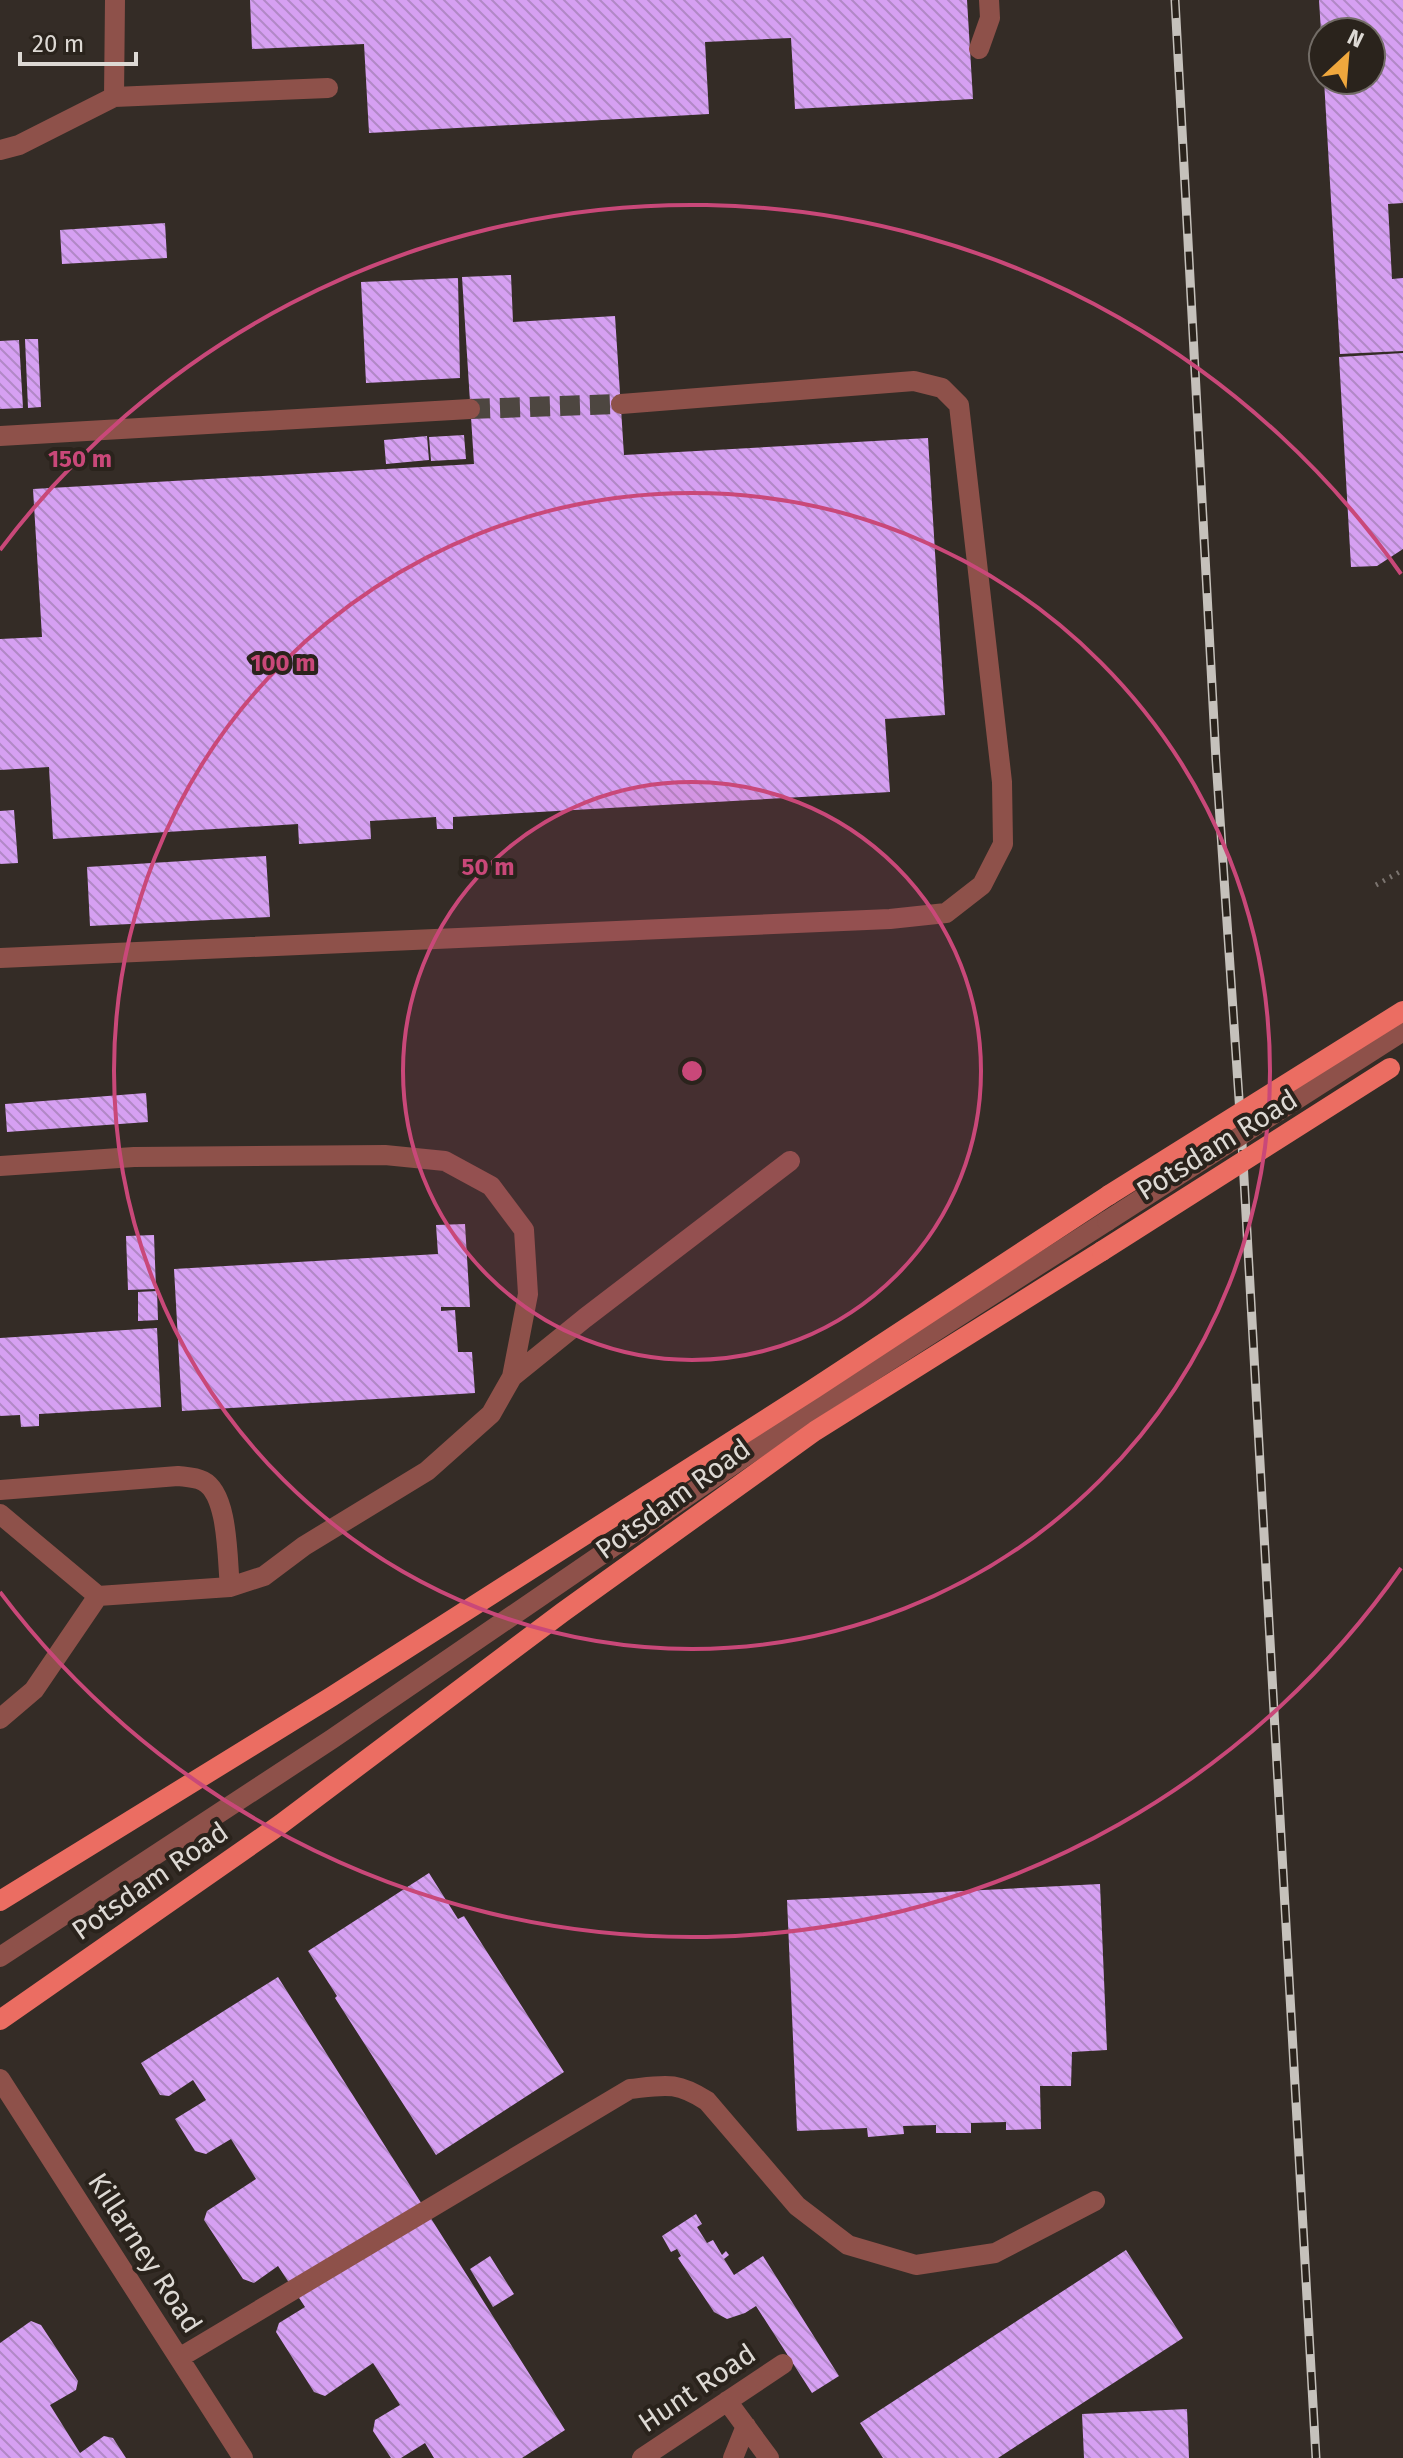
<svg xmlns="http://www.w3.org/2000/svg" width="1403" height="2458" font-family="'Fira Sans',sans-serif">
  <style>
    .building { fill: url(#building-back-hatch) }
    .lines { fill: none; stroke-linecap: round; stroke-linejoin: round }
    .minor-tunnel { stroke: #4d4640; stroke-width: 20; stroke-dasharray: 20 10; stroke-linecap: butt }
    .path { stroke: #7b746f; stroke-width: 5; stroke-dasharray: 2 6; stroke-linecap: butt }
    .minor { stroke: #8e514a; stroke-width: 20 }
    .major { stroke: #eb6d62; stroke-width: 20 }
    .rail-casing { stroke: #c5c1bb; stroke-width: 9 }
    .rail { stroke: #2a231c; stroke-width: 6; stroke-dasharray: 18; stroke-linecap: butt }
    .minor-bridge { stroke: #8e514a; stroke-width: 20 }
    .major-bridge { stroke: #eb6d62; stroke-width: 20 }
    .ring { fill: none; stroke: #c94879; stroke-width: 4 }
    .labels { text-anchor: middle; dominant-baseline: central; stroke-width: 8; stroke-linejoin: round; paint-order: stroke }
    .street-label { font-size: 28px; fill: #ddd9d4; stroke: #2a231c }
    .centre { fill: #c94879; stroke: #2a231c; stroke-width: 4 }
    .ring-label { font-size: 24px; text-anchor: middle; font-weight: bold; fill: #c94879; stroke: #2a231c; stroke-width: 8; stroke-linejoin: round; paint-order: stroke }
  </style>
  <defs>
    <pattern id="building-back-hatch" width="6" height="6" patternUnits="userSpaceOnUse" patternTransform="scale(2)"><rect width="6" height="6" fill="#d6a0f2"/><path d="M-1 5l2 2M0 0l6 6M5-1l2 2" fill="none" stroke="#b188c6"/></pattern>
  </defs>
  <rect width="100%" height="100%" fill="#342c26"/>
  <!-- building -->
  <path class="building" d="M250,0H967L973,99L795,109L791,38L705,42L709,114L369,133L364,44L252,49Z
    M1319,0H1403V203L1388,204L1392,279L1403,278V351L1340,354L1324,80H1371V32H1321Z
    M165,223L167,258L62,264L60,230Z
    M511,275L513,322L615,316L624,455L928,438L945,715L885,719L890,792L453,817V829H437L436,817L370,821L371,839L299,844L298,824L53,839L49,767L0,770V639L42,637L33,489L474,464L462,277Z
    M458,278L460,378L366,383L361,282Z
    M25,339H38L41,407L28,408Z
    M19,340L23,408L0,409V341Z
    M1403,353V549L1377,566L1351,567L1339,357Z
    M464,435L466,459L431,461L429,437Z
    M427,436L429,460L386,464L384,440Z
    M14,810L18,863L0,864V811Z
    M266,856L270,917L90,926L87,867Z
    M146,1093L148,1122L7,1132L5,1104Z
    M465,1224L470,1307H441V1311L455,1310L458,1352H472L475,1393L182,1411L174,1269L438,1254L436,1225Z
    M154,1235L156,1289L128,1290L126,1236Z
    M157,1291L158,1320L138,1321V1292Z
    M157,1328L161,1407L39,1414V1426L21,1427L20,1415L0,1416V1338Z
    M429,1873L458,1919L464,1916L564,2072L436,2155L335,1998L337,1996L308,1951Z
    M1100,1884L1107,2050L1072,2052L1071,2086H1040L1041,2129L1006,2130V2122L971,2123V2133H936V2125L903,2126L904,2134L868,2137L867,2128L797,2131L787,1900Z
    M278,1977L565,2430L522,2458H434L425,2443L401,2458H391L373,2431L375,2420L400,2405L373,2363L325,2396L314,2392L276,2332L279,2323L305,2307L278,2266L254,2283L243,2279L204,2220L207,2211L256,2179L231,2139L206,2154L195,2151L175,2119L206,2100L193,2080L169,2096L160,2095L141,2063Z
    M696,2214L702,2224L697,2227L707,2243L713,2240L722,2255L726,2251L729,2255L724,2259L734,2275L763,2256L839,2376L812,2393L756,2306L745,2313L727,2319L714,2312L678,2258L681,2256L677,2249L671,2252L662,2236Z
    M1126,2250L1183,2338L998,2458H883L860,2423Z
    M490,2256L514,2294L493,2307L470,2269Z
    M31,2321L41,2325L78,2381L76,2390L50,2405L80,2453L104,2436L113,2438L126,2458H0V2343Z
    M1187,2409L1189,2458H1084L1082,2414Z"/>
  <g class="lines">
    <!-- minor-tunnel -->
    <path class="minor-tunnel" d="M470,409L621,404"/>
    <!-- path -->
    <path class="path" d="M1376,885L1403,870"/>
    <!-- minor -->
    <path class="minor" d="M979,49L990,18L989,0
      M114,97L115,0
      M0,150L19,145L114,97L328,88
      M0,436L470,409
      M0,958L890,919L946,913L982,885L1003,844L1002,782L959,405L942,388L914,381L621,404
      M0,1166L134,1157L385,1155L445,1161L491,1186L524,1230L528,1294L512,1377L491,1414L427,1471L304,1546L264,1576L230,1587
      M512,1377L585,1318L790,1161
      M0,1490L178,1476C186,1477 195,1477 203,1481C229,1494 227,1560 230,1587L98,1596L0,1514
      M0,1719L34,1690L98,1596
      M0,1957L332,1739L826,1401L1107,1221
      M0,2079L243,2458
      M179,2358L630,2089C665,2085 676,2081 707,2101L797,2206L848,2245L916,2265L995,2253L1095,2201
      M727,2401L769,2458
      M642,2458L783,2364
      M733,2458L746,2426"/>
    <!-- major -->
    <path class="major" d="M0,1901L331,1697L815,1388L1109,1195
      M0,2020L281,1824L563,1612L815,1431L1102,1251"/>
    <defs>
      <path id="rail" d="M1175,0L1216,760L1242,1143L1316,2458"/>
    </defs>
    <!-- rail casing -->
    <use href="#rail" class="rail-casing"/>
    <!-- rail -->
    <use href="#rail" class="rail"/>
    <!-- minor-bridge -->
    <path class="minor-bridge" d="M1107,1221L1403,1031"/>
    <!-- major-bridge -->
    <path class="major-bridge" d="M1109,1195L1403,1011
      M1102,1251L1390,1068"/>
  </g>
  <!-- distance rings -->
  <circle cx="692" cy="1071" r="289" fill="#c94879" fill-opacity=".12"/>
  <g class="ring">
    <circle cx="692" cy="1071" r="289"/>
    <circle cx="692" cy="1071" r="578"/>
    <path d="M1401 1568A866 866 0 0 1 0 1592M0 550A866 866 0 0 1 1401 574"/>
  </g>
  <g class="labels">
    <!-- street labels -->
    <g class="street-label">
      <text transform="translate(1217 1145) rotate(-32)">Potsdam Road</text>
      <text transform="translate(673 1499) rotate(-36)">Potsdam Road</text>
      <text transform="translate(150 1881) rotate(-35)">Potsdam Road</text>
      <text transform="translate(145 2253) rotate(57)">Killarney Road</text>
      <text transform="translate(697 2388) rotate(-34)">Hunt Road</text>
    </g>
  </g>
  <circle cx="692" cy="1071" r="12" class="centre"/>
  <g class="ring-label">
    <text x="80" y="467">150 m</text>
    <text x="283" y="671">100 m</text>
    <text x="488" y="875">50 m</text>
  </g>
  <!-- north arrow -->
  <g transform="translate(1347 56) rotate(26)"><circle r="38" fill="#2a231c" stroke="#726c66" stroke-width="2"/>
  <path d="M0-6L14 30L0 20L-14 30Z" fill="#efa73d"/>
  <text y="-12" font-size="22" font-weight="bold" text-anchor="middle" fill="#ddd9d4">N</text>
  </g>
  <!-- scale -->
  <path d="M20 52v12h116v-12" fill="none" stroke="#ddd9d4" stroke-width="4"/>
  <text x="32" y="52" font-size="24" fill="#ddd9d4" stroke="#2a231c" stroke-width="6" paint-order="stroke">20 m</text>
</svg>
